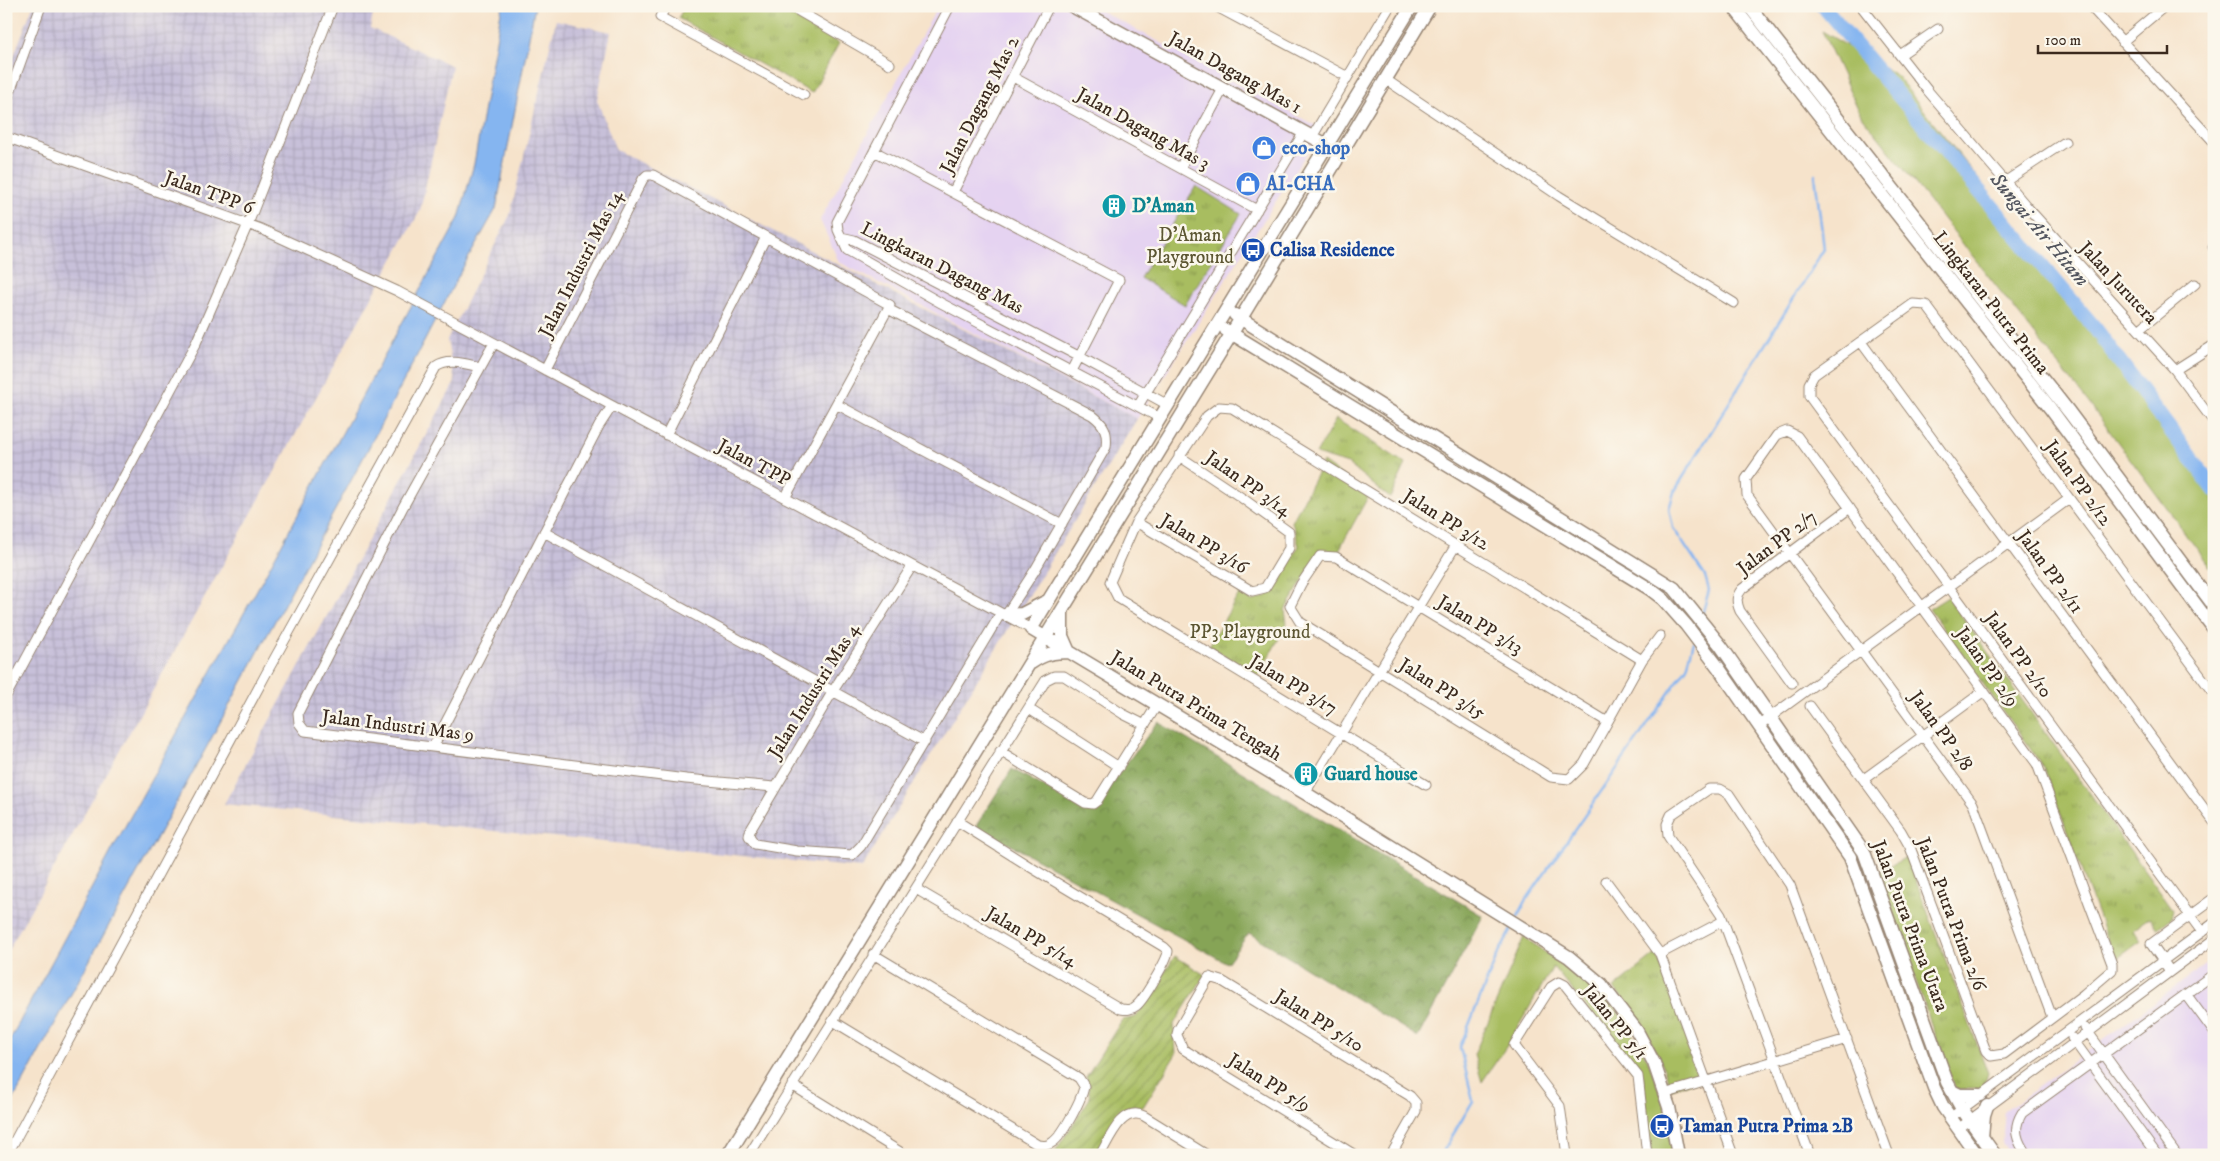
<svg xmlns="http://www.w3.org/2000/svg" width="2220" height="1161" font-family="'IM FELL DW Pica',serif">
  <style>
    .built { fill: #e5d3f1 }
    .industrial { fill: url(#industrial-grid) }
    .grass { fill: #a8bd61; stroke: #727440 }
    .forest { fill: url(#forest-crowns); stroke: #60673a }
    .park { fill: url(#park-tufts); stroke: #727440 }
    .garden { fill: url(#garden-furrows); stroke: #727440 }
    .water { fill: #85b5f0; stroke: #607087 }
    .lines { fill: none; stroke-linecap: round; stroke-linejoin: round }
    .stream { stroke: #85b5f0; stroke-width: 2.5 }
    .river { stroke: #85b5f0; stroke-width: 15 }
    .street-casing { stroke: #988674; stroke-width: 11 }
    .secondary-casing { stroke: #988674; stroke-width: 15 }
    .street { stroke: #fff; stroke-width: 9 }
    .secondary { stroke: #fff; stroke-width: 12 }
    .labels { text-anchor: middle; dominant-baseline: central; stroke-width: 5; stroke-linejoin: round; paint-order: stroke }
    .street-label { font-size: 19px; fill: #3b2a1e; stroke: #fbf7ec }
    .shop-label { font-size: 19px; font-weight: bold; fill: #366cbe; stroke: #fbf7ec; text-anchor: start }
    .culture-label { font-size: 19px; font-weight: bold; fill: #0d838f; stroke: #fbf7ec; text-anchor: start }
    .park-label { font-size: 19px; fill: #5c5632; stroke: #fbf7ec }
    .transit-label { font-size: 19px; font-weight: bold; fill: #164399; stroke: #fbf7ec; text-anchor: start }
    .water-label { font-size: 20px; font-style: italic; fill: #51545d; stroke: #fbf7ec }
  </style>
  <defs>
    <pattern id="industrial-grid" width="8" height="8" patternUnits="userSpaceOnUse" patternTransform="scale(1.25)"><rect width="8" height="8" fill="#c7c0d9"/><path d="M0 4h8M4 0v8" fill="none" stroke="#aca5ba"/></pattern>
    <pattern id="forest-crowns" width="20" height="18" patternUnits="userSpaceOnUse" patternTransform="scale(1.25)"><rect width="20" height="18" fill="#86a457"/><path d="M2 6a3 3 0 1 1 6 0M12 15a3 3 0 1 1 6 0" fill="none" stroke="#6f8647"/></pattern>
    <pattern id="park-tufts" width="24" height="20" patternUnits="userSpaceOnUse" patternTransform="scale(1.25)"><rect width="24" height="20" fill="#a8bd61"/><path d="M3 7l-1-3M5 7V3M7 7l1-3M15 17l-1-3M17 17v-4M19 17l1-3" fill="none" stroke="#8a9a4f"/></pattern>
    <pattern id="garden-furrows" width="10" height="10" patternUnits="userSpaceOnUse" patternTransform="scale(1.25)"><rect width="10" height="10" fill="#a8bd61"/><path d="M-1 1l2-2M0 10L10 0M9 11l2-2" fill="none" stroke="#8a9a4f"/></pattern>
  </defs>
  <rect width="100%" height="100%" fill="#fbf7ec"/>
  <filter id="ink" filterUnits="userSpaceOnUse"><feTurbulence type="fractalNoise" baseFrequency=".02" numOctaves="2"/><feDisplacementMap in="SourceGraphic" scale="10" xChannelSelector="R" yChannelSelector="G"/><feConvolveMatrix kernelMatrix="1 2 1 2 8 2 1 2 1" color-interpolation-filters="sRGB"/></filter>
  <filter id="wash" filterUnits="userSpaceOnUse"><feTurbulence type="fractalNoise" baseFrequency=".0096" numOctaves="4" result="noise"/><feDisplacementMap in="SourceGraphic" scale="20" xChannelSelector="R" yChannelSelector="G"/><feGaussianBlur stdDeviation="1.12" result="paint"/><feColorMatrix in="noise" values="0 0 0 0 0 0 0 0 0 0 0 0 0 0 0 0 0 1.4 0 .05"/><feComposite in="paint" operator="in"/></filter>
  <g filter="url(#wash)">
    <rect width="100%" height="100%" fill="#f6e3cb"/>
    <!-- built -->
    <path class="built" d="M938,6H1092L1322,129L1137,419L839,262L820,220Z
      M2214,959V1155H2011L2002,1143L2005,1111Z"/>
    <!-- industrial -->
    <path class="industrial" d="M33,6H375L370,28L452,66L420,211L6,954V76Z
      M556,20L611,32L597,100L616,150L1137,419L862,868L224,804L455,382L447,340L510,215Z"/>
    <!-- grass -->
    <path class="grass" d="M1822,31L1896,75L2129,370L2214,485V572L2088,402L1861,115Z
      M1524,937L1611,1001L1647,1058L1666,1110L1674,1155H1652L1643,1075L1553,967L1508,1044L1482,1082L1474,1055Z"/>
    <!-- forest -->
    <path class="forest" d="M1158,722L1483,916L1418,1037L1249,933L1227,963L976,826L1012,769L1089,812Z"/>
    <!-- park -->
    <path class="park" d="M685,6H773L839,43L812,93L678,18Z
      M1196,186L1241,214L1185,305L1140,278Z
      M1336,419L1406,464L1390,498L1348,464L1316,454Z
      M1323,462L1369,495L1338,552L1319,554L1285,610L1287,624L1258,676L1209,646L1239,594L1253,601L1267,596L1299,546L1292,522Z
      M1948,597L2173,910L2171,918L2158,929L2150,917L2133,929L2141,941L2118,958L2113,956L2044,768L1929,609Z
      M1907,857L1988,1073L1983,1089H1956L1946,1067L1878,872Z
      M1656,954L1703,1079L1671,1089C1659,1051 1640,1018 1614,988Z"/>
    <!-- garden -->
    <path class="garden" d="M1175,956L1205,975L1174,1024L1176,1054L1143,1107L1125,1108L1095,1155H1042L1056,1150L1090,1098L1086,1077L1122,1020L1136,1017Z"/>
    <!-- water -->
    <path class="water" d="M502,6H535L496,209L461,271L367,451L211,739L6,1113V1047L118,839L263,579L459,218L474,164Z"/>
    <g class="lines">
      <!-- stream -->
      <path class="stream" d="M1702,615L1709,590L1705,576L1673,528L1669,509L1674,492L1824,249L1815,175
        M1517,918L1527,899L1687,667L1694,642
        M1441,1155L1473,1101L1460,1047L1497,956L1512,928"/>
      <!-- river -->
      <path class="river" d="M1823,6L2095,328L2214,489"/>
    </g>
  </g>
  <g filter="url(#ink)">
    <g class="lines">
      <defs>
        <path id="street" d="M666,6L660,17L804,95
          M790,6L890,64
          M950,6L837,222L838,230L847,250L941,303L1160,418
          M1215,6L1346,76
          M1861,6L1928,91L2028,208L2175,370L2214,422
          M2090,6L2214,142
          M2122,42L2165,6
          M1900,55L1938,29
          M1013,77L1257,210
          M1385,79L1559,196L1734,303
          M6,103L41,6
          M6,137L261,229L397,291L1031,629
          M1312,137L1390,6
          M874,151L1119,280L1072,371
          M1180,168L1223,89
          M2006,181L2065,142
          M953,192L1049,6
          M841,237L854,240L1080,357L1168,405
          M2213,247H2214
          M888,309L1092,415C1104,424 1108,431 1106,447L1035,570L1006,615
          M2140,329L2195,284
          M1861,342L2214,822
          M494,343L403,507L298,713L299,723L305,731L686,779L774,787
          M545,370L643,179L647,175H653L890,305L785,498
          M2175,370L2214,345
          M836,404L1062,524
          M1138,406L1304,132
          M666,435L766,237
          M1136,522L1252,591L1265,588L1289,548V532L1242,498L1179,456
          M544,532L925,742
          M912,566L833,691L750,831L749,836L755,844L797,851L852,855L861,846L1001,613
          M1792,683L1740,611C1736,602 1736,596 1742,589L1850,508
          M6,696L196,343L248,224L333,6
          M1810,706L1901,831L1910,847L1983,1043L1986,1051L1991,1056L2004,1054L2084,994L2112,970V964L2037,764L1797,436L1787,431L1777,435L1746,479L1747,495L1973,804L2052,1017
          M1029,709L1119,767
          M1606,721L1336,557L1320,556L1301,584L1290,606L1300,622L1551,777L1569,779L1584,764L1642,660L1660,636
          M1758,726L2069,499
          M433,747L599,426L612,406
          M1000,751L1085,803L1093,804L1097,801L1157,705
          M1864,779L1984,691
          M1426,785L1118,598L1110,582L1136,522L1207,416L1219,407L1232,408L1642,660
          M1305,793L1456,545
          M1606,881L1660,954L1733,1155
          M916,889L1121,1009C1127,1010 1131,1010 1136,1006C1143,1001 1168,959 1168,951L1164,947L1032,868L957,821
          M2202,932L1809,396V384L1814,375L1913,304L1926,305L2214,694
          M1660,954L1723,921
          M2170,971L2151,944L2214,898
          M2186,994L2214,1032
          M833,1021L1038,1145C1044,1146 1048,1146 1053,1142C1063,1135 1083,1097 1084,1086L1079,1078L873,954
          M2085,1028L2177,1155
          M2072,1038L2157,1155
          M792,1085L905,1155
          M1664,1094L1847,1039
          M1950,1118L2214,923
          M1958,1129L2214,939
          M7,1155L267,672L436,367C449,358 466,364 480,367
          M749,1155L1046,680L1054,676H1064L1123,714L1145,725
          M1100,1155C1109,1140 1122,1105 1144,1116L1207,1155
          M1355,1155L1183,1049L1177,1035L1178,1030L1209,977L1222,981L1410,1096L1416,1103V1111L1391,1155
          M1567,1155L1560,1106L1514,1045L1551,987L1559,982L1565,985L1638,1076L1647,1155
          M1810,1155L1721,915L1668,836L1667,824L1671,815L1709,789H1720L1729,794L1790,885L1889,1155
          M2027,1155C2017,1141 2012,1129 2022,1113L2214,974"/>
        <path id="secondary" d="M1072,6L1327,145
          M1412,6L1031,629L1305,793L1569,957L1601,984L1637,1031L1654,1063L1669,1107L1678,1155
          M1733,6L2050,408L2214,629
          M1749,6L2069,412L2214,606
          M1235,315L1674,588L1721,646L1864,852L1947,1082L1962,1109L1995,1155
          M1226,330L1650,589L1663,599L1686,625L1718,667L1850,857L1934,1088L1943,1107L1977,1155
          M1062,613V636L1069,652
          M1006,615L1022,614L1045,602
          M1031,663C1044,654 1053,652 1069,652
          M1952,1091L1960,1095H1980
          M1982,1137L1984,1115L1987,1106
          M728,1155L1232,333L1430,6"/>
      </defs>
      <!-- street casing -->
      <use href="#street" class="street-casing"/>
      <!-- secondary casing -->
      <use href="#secondary" class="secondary-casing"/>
      <!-- street -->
      <use href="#street" class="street"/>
      <!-- secondary -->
      <use href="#secondary" class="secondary"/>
    </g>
  </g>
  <!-- icons -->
  <defs>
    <symbol id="shop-disc" viewBox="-11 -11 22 22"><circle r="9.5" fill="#3f7fe0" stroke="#fbf7ec"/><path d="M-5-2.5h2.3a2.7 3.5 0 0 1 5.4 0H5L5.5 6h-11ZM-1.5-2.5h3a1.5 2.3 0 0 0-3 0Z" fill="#fff"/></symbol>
    <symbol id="building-disc" viewBox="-11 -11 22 22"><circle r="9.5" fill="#0f9aa8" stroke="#fbf7ec"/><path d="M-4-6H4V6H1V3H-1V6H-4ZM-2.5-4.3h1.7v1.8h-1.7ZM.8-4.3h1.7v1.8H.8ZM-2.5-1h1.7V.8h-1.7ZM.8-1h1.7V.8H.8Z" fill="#fff"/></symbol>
    <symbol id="bus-disc" viewBox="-11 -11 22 22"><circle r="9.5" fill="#1a4fb4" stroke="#fbf7ec"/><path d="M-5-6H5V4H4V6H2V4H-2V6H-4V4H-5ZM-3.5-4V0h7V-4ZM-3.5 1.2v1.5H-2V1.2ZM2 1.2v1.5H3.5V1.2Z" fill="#fff"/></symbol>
  </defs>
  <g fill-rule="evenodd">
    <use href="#shop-disc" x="1250" y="134" width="28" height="28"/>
    <use href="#shop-disc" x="1234" y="170" width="28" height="28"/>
    <use href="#building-disc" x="1100" y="192" width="28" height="28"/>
    <use href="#bus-disc" x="1239" y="236" width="28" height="28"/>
    <use href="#building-disc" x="1292" y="760" width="28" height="28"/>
    <use href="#bus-disc" x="1648" y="1112" width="28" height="28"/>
  </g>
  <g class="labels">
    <!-- street labels -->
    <g class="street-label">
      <text transform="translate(1235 73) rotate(29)">Jalan Dagang Mas 1</text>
      <text transform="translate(980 105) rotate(-63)">Jalan Dagang Mas 2</text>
      <text transform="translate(1143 129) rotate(29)">Jalan Dagang Mas 3</text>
      <text transform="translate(209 193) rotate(20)">Jalan TPP 6</text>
      <text transform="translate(581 264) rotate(-63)">Jalan Industri Mas 14</text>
      <text transform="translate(942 268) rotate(27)">Lingkaran Dagang Mas</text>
      <text transform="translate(2118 283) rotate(47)">Jalan Jurutera</text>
      <text transform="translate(1991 303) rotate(52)">Lingkaran Putra Prima</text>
      <text transform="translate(754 463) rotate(28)">Jalan TPP</text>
      <text transform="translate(2078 483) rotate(54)">Jalan PP 2/12</text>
      <text transform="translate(1248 484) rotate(35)">Jalan PP 3/14</text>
      <text transform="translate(1446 520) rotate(32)">Jalan PP 3/12</text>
      <text transform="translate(1777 543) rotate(-37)">Jalan PP 2/7</text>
      <text transform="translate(1204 544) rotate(31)">Jalan PP 3/16</text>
      <text transform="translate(2050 572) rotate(54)">Jalan PP 2/11</text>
      <text transform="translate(1480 625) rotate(31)">Jalan PP 3/13</text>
      <text transform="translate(2018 655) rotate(54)">Jalan PP 2/10</text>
      <text transform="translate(1987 667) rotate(54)">Jalan PP 2/9</text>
      <text transform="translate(1293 685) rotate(31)">Jalan PP 3/17</text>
      <text transform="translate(1442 689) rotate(32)">Jalan PP 3/15</text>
      <text transform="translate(814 691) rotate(-58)">Jalan Industri Mas 4</text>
      <text transform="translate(1196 706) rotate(31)">Jalan Putra Prima Tengah</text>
      <text transform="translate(398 726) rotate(7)">Jalan Industri Mas 9</text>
      <text transform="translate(1941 731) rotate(54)">Jalan PP 2/8</text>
      <text transform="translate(1951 914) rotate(69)">Jalan Putra Prima 2/6</text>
      <text transform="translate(1910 926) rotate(69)">Jalan Putra Prima Utara</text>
      <text transform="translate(1031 937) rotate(30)">Jalan PP 5/14</text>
      <text transform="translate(1319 1021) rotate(32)">Jalan PP 5/10</text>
      <text transform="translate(1615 1022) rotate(51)">Jalan PP 5/1</text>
      <text transform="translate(1269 1083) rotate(32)">Jalan PP 5/9</text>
    </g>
    <!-- shop labels -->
    <g class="shop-label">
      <text x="1282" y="148">eco-shop</text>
      <text x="1266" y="184">AI-CHA</text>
    </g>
    <!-- culture labels -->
    <g class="culture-label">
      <text x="1132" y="206">D'Aman</text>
      <text x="1324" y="774">Guard house</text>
    </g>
    <!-- park labels -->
    <g class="park-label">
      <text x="1190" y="235">D'Aman<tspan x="1190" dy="22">Playground</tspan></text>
      <text x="1250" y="632">PP3 Playground</text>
    </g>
    <!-- transit labels -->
    <g class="transit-label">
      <text x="1270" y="250">Calisa Residence</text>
      <text x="1680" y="1126">Taman Putra Prima 2B</text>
    </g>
    <!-- water labels -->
    <g class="water-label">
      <text transform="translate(2039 230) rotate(50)">Sungai Air Hitam</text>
    </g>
  </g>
  <!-- margin -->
  <rect width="2220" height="1161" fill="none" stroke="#fbf7ec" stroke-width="25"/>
  <!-- scale -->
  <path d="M2038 45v8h129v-8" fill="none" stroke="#3b2a1e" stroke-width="2.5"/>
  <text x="2045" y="45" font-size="15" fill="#3b2a1e" stroke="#fbf7ec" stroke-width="4" paint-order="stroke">100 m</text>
</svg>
